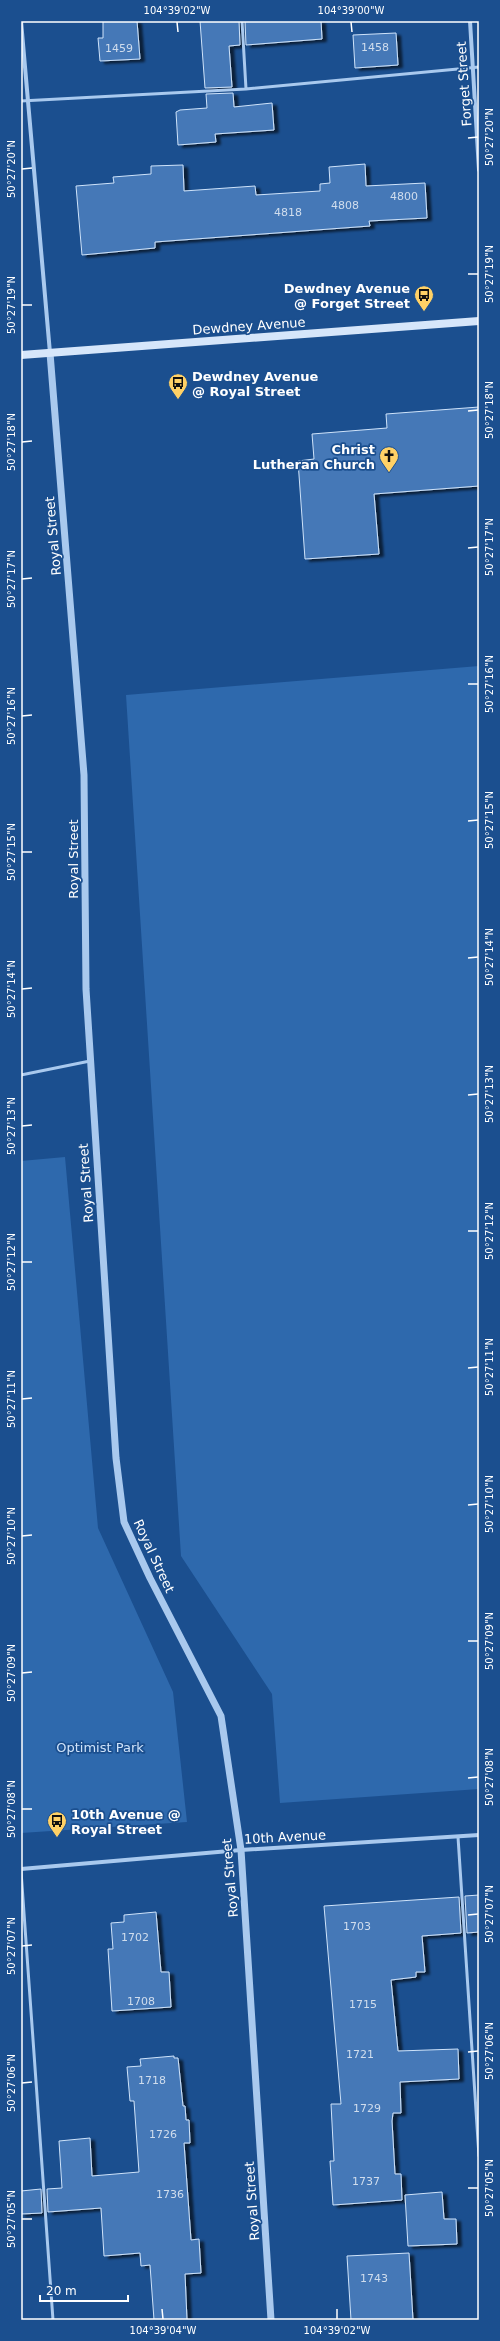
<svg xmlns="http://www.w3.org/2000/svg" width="500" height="2341" font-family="'DejaVu Sans',sans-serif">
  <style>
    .green { fill: #2e69ad }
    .building { fill: #4478b7; stroke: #cfe3fa; filter: url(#shadow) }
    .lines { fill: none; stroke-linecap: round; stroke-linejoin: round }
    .service { stroke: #a9c9ee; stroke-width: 3 }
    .minor { stroke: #a9c9ee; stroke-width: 4 }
    .tertiary { stroke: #a9c9ee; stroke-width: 7 }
    .secondary { stroke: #d6e6fa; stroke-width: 8 }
    .ticks { fill: none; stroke: #fff; stroke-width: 1.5 }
    .labels { text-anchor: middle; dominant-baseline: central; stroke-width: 3.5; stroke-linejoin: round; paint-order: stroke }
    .number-label { font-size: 11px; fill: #d0dded }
    .street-label { font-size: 13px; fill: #fff; stroke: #1b4f8f }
    .poi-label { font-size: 13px; font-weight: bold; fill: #fff; stroke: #1b4f8f; text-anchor: end }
    .park-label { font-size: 13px; fill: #cfe3fa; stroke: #1b4f8f }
    .neatline { fill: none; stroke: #fff; stroke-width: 1.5 }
    .ticks-label { font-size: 10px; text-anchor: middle; fill: #fff }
  </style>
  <defs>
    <filter id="shadow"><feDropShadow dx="4.5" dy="2.5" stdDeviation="1" flood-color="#0009"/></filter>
  </defs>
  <rect width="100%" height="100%" fill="#1b4f8f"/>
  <!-- green -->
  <path class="green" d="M479,666V1789L280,1803L272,1694L181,1556L126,695Z
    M65,1157L98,1528L173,1692L187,1822L21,1833V1161Z"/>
  <!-- building -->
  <path class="building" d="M103,21H137L140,59L100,61L98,38H103Z
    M200,21H239L240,45L229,46L232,87L205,88Z
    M245,21H321L322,39L246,45Z
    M396,33L398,65L355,68L353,35Z
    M233,93L234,107L272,103L274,130L215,134L216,142L178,145L176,112L180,110L207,108L206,94Z
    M365,164L366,186L425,183L427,218L369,221L370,226L155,242V248L82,255L76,186L114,183L113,177L151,174V166L183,165L184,191L255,186L256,195L320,191V184L330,183L329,167Z
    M479,407V486L374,494L379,554L305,559L298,461L314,459L312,434L387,428L386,414Z
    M479,1895V1932L467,1933L465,1896Z
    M459,1897L461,1933L422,1936L425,1972H416V1977L391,1980L398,2051L458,2049L459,2079L400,2082L401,2113H393L392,2121L395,2174H401L402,2200L333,2205L330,2161H334L331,2104H341L324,1906Z
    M156,1912L161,1972H169L171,2007L112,2011L108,1949H113L111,1923L124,1922V1915Z
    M174,2056V2058H178L183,2106H185L186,2120H189L190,2143H184L191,2240L199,2239L201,2273L185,2274L187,2320H154L150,2265L141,2266L140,2253L104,2256L101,2208L48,2212L47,2189L62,2188L59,2141L90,2138L92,2176L139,2172L134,2101H130L127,2067L141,2066L140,2059Z
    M41,2189L42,2213L21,2214V2191Z
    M442,2192L444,2219H456L457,2244L408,2246L405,2195Z
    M409,2253L413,2320H351L347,2256Z"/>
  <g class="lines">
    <!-- service -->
    <path class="service" d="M242,21L246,89
      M21,101L246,89L479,67
      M21,1075L90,1061
      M458,1837L479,2156
      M21,1871L53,2320"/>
    <!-- minor -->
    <path class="minor" d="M21,21L50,353
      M470,21L479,170
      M21,1869L241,1850L479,1835"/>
    <!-- tertiary -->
    <path class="tertiary" d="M50,353L84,775L86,989L116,1458L124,1522L150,1578L221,1716L241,1850L271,2320"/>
    <!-- secondary -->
    <path class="secondary" d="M21,355L479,321"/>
  </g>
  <!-- ticks -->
  <path class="ticks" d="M177,22L178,32M351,22L352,32M468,138L478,137M22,169L32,168M468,274H478M22,305H32M468,411L478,410M22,442L32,441M468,548L478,547M22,579L32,578M468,684H478M22,716L32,715M468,821L478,820M22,852H32M468,958L478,957M22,989L32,988M468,1095L478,1094M22,1126L32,1125M468,1231H478M22,1262H32M468,1368L478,1367M22,1399L32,1398M468,1505L478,1504M22,1536L32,1535M468,1641H478M22,1673L32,1672M468,1778L478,1777M22,1809H32M468,1915L478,1914M22,1946L32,1945M468,2052L478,2051M22,2083L32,2082M468,2188H478M22,2219H32M162,2309L163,2319M337,2309V2319"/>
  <!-- icons -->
  <defs>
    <symbol id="bus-pin" viewBox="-11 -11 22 30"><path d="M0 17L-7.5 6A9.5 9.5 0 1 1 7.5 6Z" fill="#ffd166" stroke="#1b4f8f"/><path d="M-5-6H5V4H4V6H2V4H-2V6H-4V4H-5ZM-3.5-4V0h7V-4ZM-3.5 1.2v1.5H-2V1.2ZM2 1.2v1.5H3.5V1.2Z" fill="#111"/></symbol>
    <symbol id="church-pin" viewBox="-11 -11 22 30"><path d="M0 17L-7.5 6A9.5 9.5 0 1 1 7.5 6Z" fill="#ffd166" stroke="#1b4f8f"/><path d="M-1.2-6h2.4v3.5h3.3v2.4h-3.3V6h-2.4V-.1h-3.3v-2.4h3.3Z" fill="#111"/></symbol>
  </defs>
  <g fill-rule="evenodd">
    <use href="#bus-pin" x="413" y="284" width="22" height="30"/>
    <use href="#bus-pin" x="167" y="372" width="22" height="30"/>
    <use href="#church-pin" x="378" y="445" width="22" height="30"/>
    <use href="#bus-pin" x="46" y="1810" width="22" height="30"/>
  </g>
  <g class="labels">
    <!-- number labels -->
    <g class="number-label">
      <text x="375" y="47">1458</text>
      <text x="119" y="48">1459</text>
      <text x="404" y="196">4800</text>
      <text x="345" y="205">4808</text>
      <text x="288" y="212">4818</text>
      <text x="357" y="1926">1703</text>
      <text x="135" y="1937">1702</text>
      <text x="141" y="2001">1708</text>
      <text x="363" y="2004">1715</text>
      <text x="360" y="2054">1721</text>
      <text x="152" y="2080">1718</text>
      <text x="367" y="2108">1729</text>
      <text x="163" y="2134">1726</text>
      <text x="366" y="2181">1737</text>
      <text x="170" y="2194">1736</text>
      <text x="374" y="2278">1743</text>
    </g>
    <!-- street labels -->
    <g class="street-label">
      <text transform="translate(464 84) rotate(-94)">Forget Street</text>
      <text transform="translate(249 326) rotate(-4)">Dewdney Avenue</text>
      <text transform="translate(53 536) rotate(-95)">Royal Street</text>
      <text transform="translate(73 859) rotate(-90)">Royal Street</text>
      <text transform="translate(86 1183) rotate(-94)">Royal Street</text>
      <text transform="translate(154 1556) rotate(65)">Royal Street</text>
      <text transform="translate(285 1837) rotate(-3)">10th Avenue</text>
      <text transform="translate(230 1878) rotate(-95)">Royal Street</text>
      <text transform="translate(252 2201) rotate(-94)">Royal Street</text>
    </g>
    <!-- poi labels -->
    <g class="poi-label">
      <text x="410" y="288">Dewdney Avenue<tspan x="410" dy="15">@ Forget Street</tspan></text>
      <text x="192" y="376" text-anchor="start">Dewdney Avenue<tspan x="192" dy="15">@ Royal Street</tspan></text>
      <text x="375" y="449">Christ<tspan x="375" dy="15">Lutheran Church</tspan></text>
      <text x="71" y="1814" text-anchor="start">10th Avenue @<tspan x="71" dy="15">Royal Street</tspan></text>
    </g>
    <!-- park labels -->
    <g class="park-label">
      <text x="100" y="1747">Optimist Park</text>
    </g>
  </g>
  <!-- border -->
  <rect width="500" height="2341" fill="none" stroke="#1b4f8f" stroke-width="44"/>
  <!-- scale -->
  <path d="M40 2295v6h88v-6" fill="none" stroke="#ffffff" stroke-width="2"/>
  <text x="46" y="2295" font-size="12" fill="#ffffff" stroke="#1b4f8f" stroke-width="3" paint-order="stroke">20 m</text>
  <rect x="22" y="22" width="456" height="2297" class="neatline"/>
  <g class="ticks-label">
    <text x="177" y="14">104°39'02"W</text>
    <text x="351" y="14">104°39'00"W</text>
    <text transform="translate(489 137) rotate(-90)" y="4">50°27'20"N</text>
    <text transform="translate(11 169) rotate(-90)" y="4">50°27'20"N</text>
    <text transform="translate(489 274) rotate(-90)" y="4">50°27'19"N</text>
    <text transform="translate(11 305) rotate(-90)" y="4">50°27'19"N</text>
    <text transform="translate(489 410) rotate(-90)" y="4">50°27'18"N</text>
    <text transform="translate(11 442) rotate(-90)" y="4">50°27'18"N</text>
    <text transform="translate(489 547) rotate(-90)" y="4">50°27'17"N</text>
    <text transform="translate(11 579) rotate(-90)" y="4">50°27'17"N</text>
    <text transform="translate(489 684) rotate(-90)" y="4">50°27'16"N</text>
    <text transform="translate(11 716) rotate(-90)" y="4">50°27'16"N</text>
    <text transform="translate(489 820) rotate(-90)" y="4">50°27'15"N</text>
    <text transform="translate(11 852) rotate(-90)" y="4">50°27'15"N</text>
    <text transform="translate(489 957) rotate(-90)" y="4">50°27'14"N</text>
    <text transform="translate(11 989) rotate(-90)" y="4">50°27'14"N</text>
    <text transform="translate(489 1094) rotate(-90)" y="4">50°27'13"N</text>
    <text transform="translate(11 1126) rotate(-90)" y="4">50°27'13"N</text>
    <text transform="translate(489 1231) rotate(-90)" y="4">50°27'12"N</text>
    <text transform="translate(11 1262) rotate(-90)" y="4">50°27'12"N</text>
    <text transform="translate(489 1367) rotate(-90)" y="4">50°27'11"N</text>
    <text transform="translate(11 1399) rotate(-90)" y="4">50°27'11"N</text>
    <text transform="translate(489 1504) rotate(-90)" y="4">50°27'10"N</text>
    <text transform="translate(11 1536) rotate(-90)" y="4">50°27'10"N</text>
    <text transform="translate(489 1641) rotate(-90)" y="4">50°27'09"N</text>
    <text transform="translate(11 1673) rotate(-90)" y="4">50°27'09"N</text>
    <text transform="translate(489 1777) rotate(-90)" y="4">50°27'08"N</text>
    <text transform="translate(11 1809) rotate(-90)" y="4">50°27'08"N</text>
    <text transform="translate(489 1914) rotate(-90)" y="4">50°27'07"N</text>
    <text transform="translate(11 1946) rotate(-90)" y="4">50°27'07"N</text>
    <text transform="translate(489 2051) rotate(-90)" y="4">50°27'06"N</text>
    <text transform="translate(11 2083) rotate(-90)" y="4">50°27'06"N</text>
    <text transform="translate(489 2188) rotate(-90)" y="4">50°27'05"N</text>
    <text transform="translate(11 2219) rotate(-90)" y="4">50°27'05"N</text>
    <text x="163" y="2334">104°39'04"W</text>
    <text x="337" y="2334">104°39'02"W</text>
  </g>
</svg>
